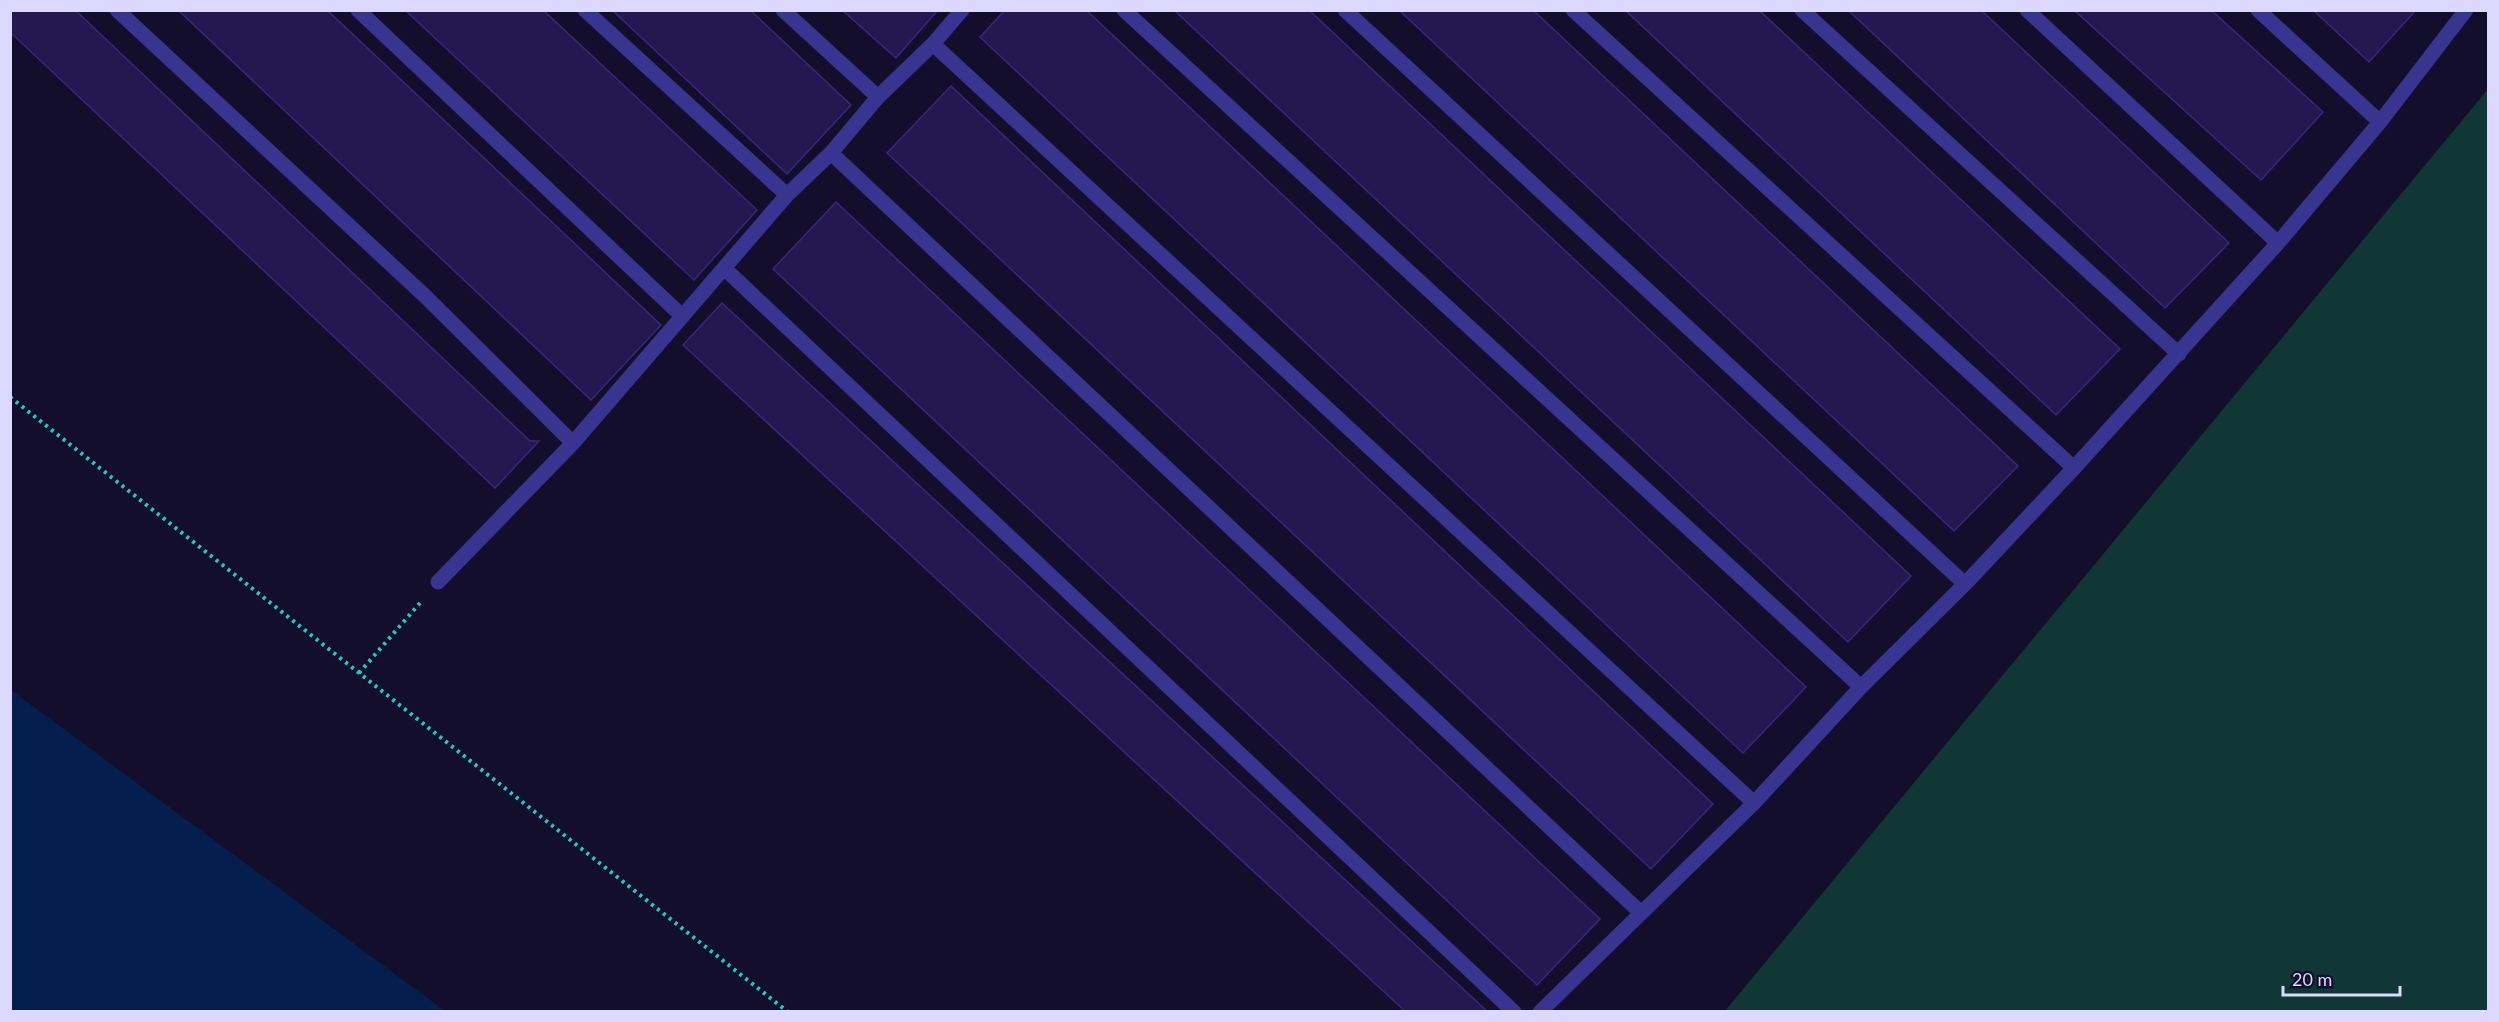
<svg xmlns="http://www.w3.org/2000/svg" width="2499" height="1022" font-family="Lato,sans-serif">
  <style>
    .green { fill: #103635 }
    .water { fill: #041f4e }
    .building { fill: #23184f; stroke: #39277d; stroke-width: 1.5 }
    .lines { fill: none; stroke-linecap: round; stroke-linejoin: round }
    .path { stroke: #22c9c0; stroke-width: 4; stroke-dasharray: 3 4.5; stroke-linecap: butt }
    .minor { stroke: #383490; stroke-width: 15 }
  </style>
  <rect width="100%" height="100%" fill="#130e2c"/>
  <!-- green -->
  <path class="green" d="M2488,89V1011H1725Z"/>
  <!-- water -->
  <path class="water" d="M10,690H11L445,1011H11Z"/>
  <!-- building -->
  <path class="building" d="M10,10H75L530,441H539L495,488L10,32Z
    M178,10H327L661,325L591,400Z
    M405,10H543L757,210L694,280Z
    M612,10H750L851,105L787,174Z
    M842,10H938L896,58Z
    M1005,10H1086L1806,687L1743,753L980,37Z
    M1174,10H1309L1911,576L1848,642Z
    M1399,10H1533L2018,466L1954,531Z
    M1625,10H1759L2120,349L2056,415Z
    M1848,10H1981L2229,243L2165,308Z
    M2074,10H2211L2323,112L2261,180Z
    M2313,10H2416L2369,62Z
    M951,86L1713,804L1651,869L887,153Z
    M836,202L1600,919L1537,985L773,269Z
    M722,303L1488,1012H1406L683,345Z"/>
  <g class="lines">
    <!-- path -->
    <path class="path" d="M10,397L788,1012
      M359,673L420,603"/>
    <!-- minor -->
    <path class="minor" d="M117,10L425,296L573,443
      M358,10L682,316
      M585,10L787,195
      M783,10L878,97
      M1124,10L1861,687
      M1345,10L1965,584
      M1573,10L2074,468
      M1802,10L2179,354
      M2027,10L2278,243
      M2258,10L2380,122
      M933,44L1754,803
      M831,153L1640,912
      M724,268L1514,1012
      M438,582L573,443L787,195L831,153L878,97L933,44L962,10
      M1540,1012L1754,803L1861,687L1965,584L2074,468L2278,243L2380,122L2466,10"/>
  </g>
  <!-- border -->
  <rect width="2499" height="1022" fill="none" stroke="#ddd8ff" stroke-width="24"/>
  <!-- scale -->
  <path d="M2283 986v9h117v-9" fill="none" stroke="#ddd8ff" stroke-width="3"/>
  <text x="2292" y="986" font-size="18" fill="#ddd8ff" stroke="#130e2c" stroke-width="4.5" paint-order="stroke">20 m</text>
</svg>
